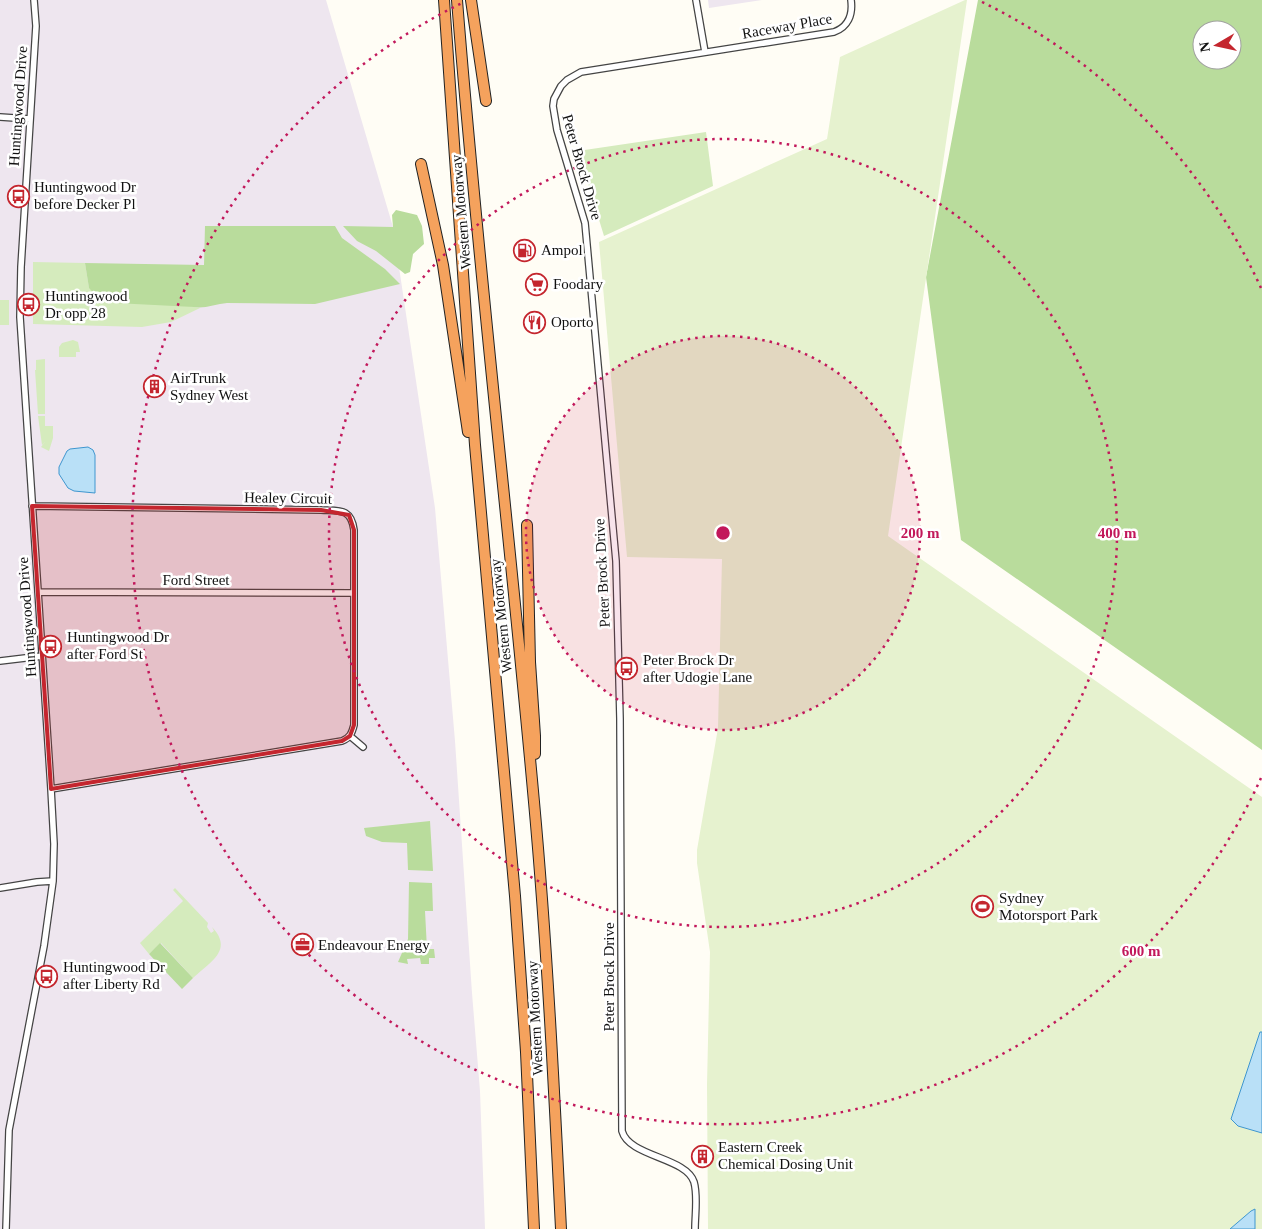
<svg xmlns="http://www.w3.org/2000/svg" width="1262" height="1229" font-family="Georgia,serif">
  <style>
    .industrial { fill: #eee6ef }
    .green { fill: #d5ebbd }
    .forest { fill: #b9dc9c; fill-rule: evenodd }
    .pitch { fill: #e6f2cf }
    .water { fill: #b9e0f7; stroke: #3f96cf }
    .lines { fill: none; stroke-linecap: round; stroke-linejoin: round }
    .street-casing { stroke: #444; stroke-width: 8 }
    .highway-casing { stroke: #222; stroke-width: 12 }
    .street { stroke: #fff; stroke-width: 5.5 }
    .highway { stroke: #f5a25d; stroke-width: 10 }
    .marked { fill: #c4262e; fill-opacity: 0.2; stroke: #c4262e; stroke-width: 4; stroke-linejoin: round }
    .ring { fill: none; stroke: #c2185b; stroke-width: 2.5; stroke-dasharray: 2.5 5 }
    .labels { text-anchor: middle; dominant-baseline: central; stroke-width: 5; stroke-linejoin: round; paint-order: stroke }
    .street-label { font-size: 15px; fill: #111; stroke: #fff }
    .poi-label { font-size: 15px; fill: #111; stroke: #fff; text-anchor: start }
    .centre { fill: #c2185b; stroke: #fff; stroke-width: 2.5 }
    .ring-label { font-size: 15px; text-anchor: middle; font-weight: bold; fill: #c2185b; stroke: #fff; stroke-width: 5; stroke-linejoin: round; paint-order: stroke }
  </style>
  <rect width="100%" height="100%" fill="#fffdf5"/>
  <!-- industrial -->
  <path class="industrial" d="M0,0H326L393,227L435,508L455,741L472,993L480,1091L485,1229H0Z
    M708,0H762L709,8Z
    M694,1149H705V1168H700L694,1164Z"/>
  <!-- green -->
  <path class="green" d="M706,132L713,186L604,236L578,151Z
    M33,262L85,263L89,288L200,308L171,322L142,327L33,324Z
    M0,300H9V325H0Z
    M73,340L78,342L80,352H76V357H59V347L62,343Z
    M45,359V414H38L35,370H36V360Z
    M38,416H45V426H53V438L49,451L41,447L45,442L42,445Z
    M175,888L208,923L207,927L211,933L214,931L212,927C234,950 210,962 193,978L161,943L149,954L140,943L183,901L173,890Z"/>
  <!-- forest -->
  <path class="forest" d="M978,0H1262V750L961,540L926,277ZM1202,30H1232V60H1202Z
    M396,210L417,215L422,226L424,244L413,254L410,272L405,274L376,251L357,241L343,226L393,227L392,215Z
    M205,226H335L342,238L385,269L400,284L315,304L227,303C216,304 204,309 194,307L115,303L99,299L89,288L85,263L204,265Z
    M430,821L433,871L408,870L407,843L382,842L366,836L364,828Z
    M409,882L432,883L433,911H425L427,949H434L435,958H429V964H421L420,958L407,959L408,964L398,962L408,939Z
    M160,943L193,978L182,989L149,954Z"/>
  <!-- pitch -->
  <path class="pitch" d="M965,0H967L888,536L1262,797V1229H708L707,1085L710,952L697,863V850L718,728L722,559L627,557L599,242L827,139L840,57Z"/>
  <!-- water -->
  <path class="water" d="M88,447L93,450L95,455V493L74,491L68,488L59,474V467L67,451L70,449Z
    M1260,1032H1262V1133L1238,1126L1231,1119Z
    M1255,1209V1229H1230L1251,1211Z"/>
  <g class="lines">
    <defs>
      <path id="street" d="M696,0L705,52
        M0,117L30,119
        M32,506L321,510C340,511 351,508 354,530V725C352,733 350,738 342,741L51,789
        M38,592L354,593
        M0,661L42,656
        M350,736L363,747
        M0,888L37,882L53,881
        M6,1229L9,1130L44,946L53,881L54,844L51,789L20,317L21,267L36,26L34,0
        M695,1229C695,1214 698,1196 694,1182C686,1157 629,1157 622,1131L620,719L616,561L585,223L557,130L553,106L554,99L561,86L567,80L581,72L834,32C848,27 853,15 851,0"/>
      <path id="highway" d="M444,0L475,445L515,896L526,1052L534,1229
        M457,0C478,268 510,535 534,802C547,944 554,1087 561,1229
        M471,0L486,101
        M421,164L443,265L468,432
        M527,525L530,662L535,736V754"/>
    </defs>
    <!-- street casing -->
    <use href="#street" class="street-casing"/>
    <!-- highway casing -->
    <use href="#highway" class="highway-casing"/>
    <!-- street -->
    <use href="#street" class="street"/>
    <!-- highway -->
    <use href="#highway" class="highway"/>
  </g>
  <!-- marked area -->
  <path class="marked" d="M32,506L321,510L349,515L354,530V725L350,736L342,741L51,789Z"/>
  <!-- distance rings -->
  <circle cx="723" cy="533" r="197" fill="#c2185b" fill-opacity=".12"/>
  <g class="ring">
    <circle cx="723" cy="533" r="197"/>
    <circle cx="723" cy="533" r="394"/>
    <path d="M1261 778A591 591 0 1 1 464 2M982 2A591 591 0 0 1 1261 288"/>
  </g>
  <!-- icons -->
  <defs>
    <symbol id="bus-ring" viewBox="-11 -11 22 22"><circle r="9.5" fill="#fff" stroke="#c4262e" stroke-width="1.5"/><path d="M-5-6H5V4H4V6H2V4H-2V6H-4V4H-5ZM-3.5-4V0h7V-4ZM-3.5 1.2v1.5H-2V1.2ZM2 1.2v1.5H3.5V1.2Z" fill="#c4262e"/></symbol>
    <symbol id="fuel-ring" viewBox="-11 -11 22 22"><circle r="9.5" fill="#fff" stroke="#c4262e" stroke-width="1.5"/><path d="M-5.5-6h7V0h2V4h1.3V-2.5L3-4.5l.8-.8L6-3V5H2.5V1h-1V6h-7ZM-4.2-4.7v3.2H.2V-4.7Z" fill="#c4262e"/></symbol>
    <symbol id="supermarket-ring" viewBox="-11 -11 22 22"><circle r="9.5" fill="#fff" stroke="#c4262e" stroke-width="1.5"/><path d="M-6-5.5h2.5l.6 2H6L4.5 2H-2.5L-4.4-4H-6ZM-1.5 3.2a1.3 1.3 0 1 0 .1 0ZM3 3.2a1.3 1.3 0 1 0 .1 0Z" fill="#c4262e"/></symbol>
    <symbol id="restaurant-ring" viewBox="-11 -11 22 22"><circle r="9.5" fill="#fff" stroke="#c4262e" stroke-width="1.5"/><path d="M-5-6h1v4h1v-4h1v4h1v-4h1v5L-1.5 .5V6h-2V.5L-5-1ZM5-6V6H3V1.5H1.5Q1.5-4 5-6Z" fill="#c4262e"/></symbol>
    <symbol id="building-ring" viewBox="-11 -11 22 22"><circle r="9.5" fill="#fff" stroke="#c4262e" stroke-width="1.5"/><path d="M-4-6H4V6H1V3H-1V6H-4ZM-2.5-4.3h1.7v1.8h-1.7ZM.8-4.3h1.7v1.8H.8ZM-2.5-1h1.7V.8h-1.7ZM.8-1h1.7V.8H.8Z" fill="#c4262e"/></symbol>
    <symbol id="stadium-ring" viewBox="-11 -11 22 22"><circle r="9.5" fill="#fff" stroke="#c4262e" stroke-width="1.5"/><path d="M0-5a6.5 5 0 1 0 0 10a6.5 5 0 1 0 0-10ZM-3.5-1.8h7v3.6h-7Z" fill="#c4262e"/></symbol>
    <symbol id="office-ring" viewBox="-11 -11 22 22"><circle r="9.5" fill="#fff" stroke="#c4262e" stroke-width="1.5"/><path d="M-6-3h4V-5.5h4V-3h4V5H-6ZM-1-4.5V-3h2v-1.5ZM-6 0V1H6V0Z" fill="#c4262e"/></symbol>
  </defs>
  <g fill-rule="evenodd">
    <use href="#bus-ring" x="6" y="184" width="25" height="25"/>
    <use href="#fuel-ring" x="512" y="238" width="25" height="25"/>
    <use href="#supermarket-ring" x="524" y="272" width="25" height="25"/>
    <use href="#bus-ring" x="16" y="292" width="25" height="25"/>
    <use href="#restaurant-ring" x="522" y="310" width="25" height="25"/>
    <use href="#building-ring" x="142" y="374" width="25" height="25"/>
    <use href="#bus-ring" x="38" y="634" width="25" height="25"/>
    <use href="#bus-ring" x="614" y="656" width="25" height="25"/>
    <use href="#stadium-ring" x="970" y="894" width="25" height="25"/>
    <use href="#office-ring" x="290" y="932" width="25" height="25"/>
    <use href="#bus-ring" x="34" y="964" width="25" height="25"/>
    <use href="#building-ring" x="690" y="1144" width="25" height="25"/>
  </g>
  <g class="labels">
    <!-- street labels -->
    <g class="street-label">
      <text transform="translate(787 26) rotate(-10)">Raceway Place</text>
      <text transform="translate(18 106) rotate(-86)">Huntingwood Drive</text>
      <text transform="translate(582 167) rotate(74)">Peter Brock Drive</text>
      <text transform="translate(461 212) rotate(-95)">Western Motorway</text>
      <text transform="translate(288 498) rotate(1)">Healey Circuit</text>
      <text transform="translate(602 573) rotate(-93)">Peter Brock Drive</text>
      <text x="196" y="580">Ford Street</text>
      <text transform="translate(501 616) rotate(-96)">Western Motorway</text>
      <text transform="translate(27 617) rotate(-94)">Huntingwood Drive</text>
      <text transform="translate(609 977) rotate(-90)">Peter Brock Drive</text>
      <text transform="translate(535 1018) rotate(-93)">Western Motorway</text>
    </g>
    <!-- poi labels -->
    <g class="poi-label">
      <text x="34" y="187">Huntingwood Dr<tspan x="34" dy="17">before Decker Pl</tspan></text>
      <text x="541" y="250">Ampol</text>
      <text x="553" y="284">Foodary</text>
      <text x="45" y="296">Huntingwood<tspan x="45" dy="17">Dr opp 28</tspan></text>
      <text x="551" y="322">Oporto</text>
      <text x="170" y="378">AirTrunk<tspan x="170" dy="17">Sydney West</tspan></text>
      <text x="67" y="637">Huntingwood Dr<tspan x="67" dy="17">after Ford St</tspan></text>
      <text x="643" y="660">Peter Brock Dr<tspan x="643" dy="17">after Udogie Lane</tspan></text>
      <text x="999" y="898">Sydney<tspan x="999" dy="17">Motorsport Park</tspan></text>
      <text x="318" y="945">Endeavour Energy</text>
      <text x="63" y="967">Huntingwood Dr<tspan x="63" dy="17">after Liberty Rd</tspan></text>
      <text x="718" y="1147">Eastern Creek<tspan x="718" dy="17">Chemical Dosing Unit</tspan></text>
    </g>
  </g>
  <circle cx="723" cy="533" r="8" class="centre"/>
  <g class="ring-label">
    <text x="920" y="538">200 m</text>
    <text x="1117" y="538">400 m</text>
    <text x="1141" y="956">600 m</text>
  </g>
  <!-- north arrow -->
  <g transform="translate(1217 45) rotate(261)"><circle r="24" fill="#ffffff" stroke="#a0a0a0"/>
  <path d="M0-4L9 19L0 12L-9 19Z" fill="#c4262e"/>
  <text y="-8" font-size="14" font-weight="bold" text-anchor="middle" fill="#111111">N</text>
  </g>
</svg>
